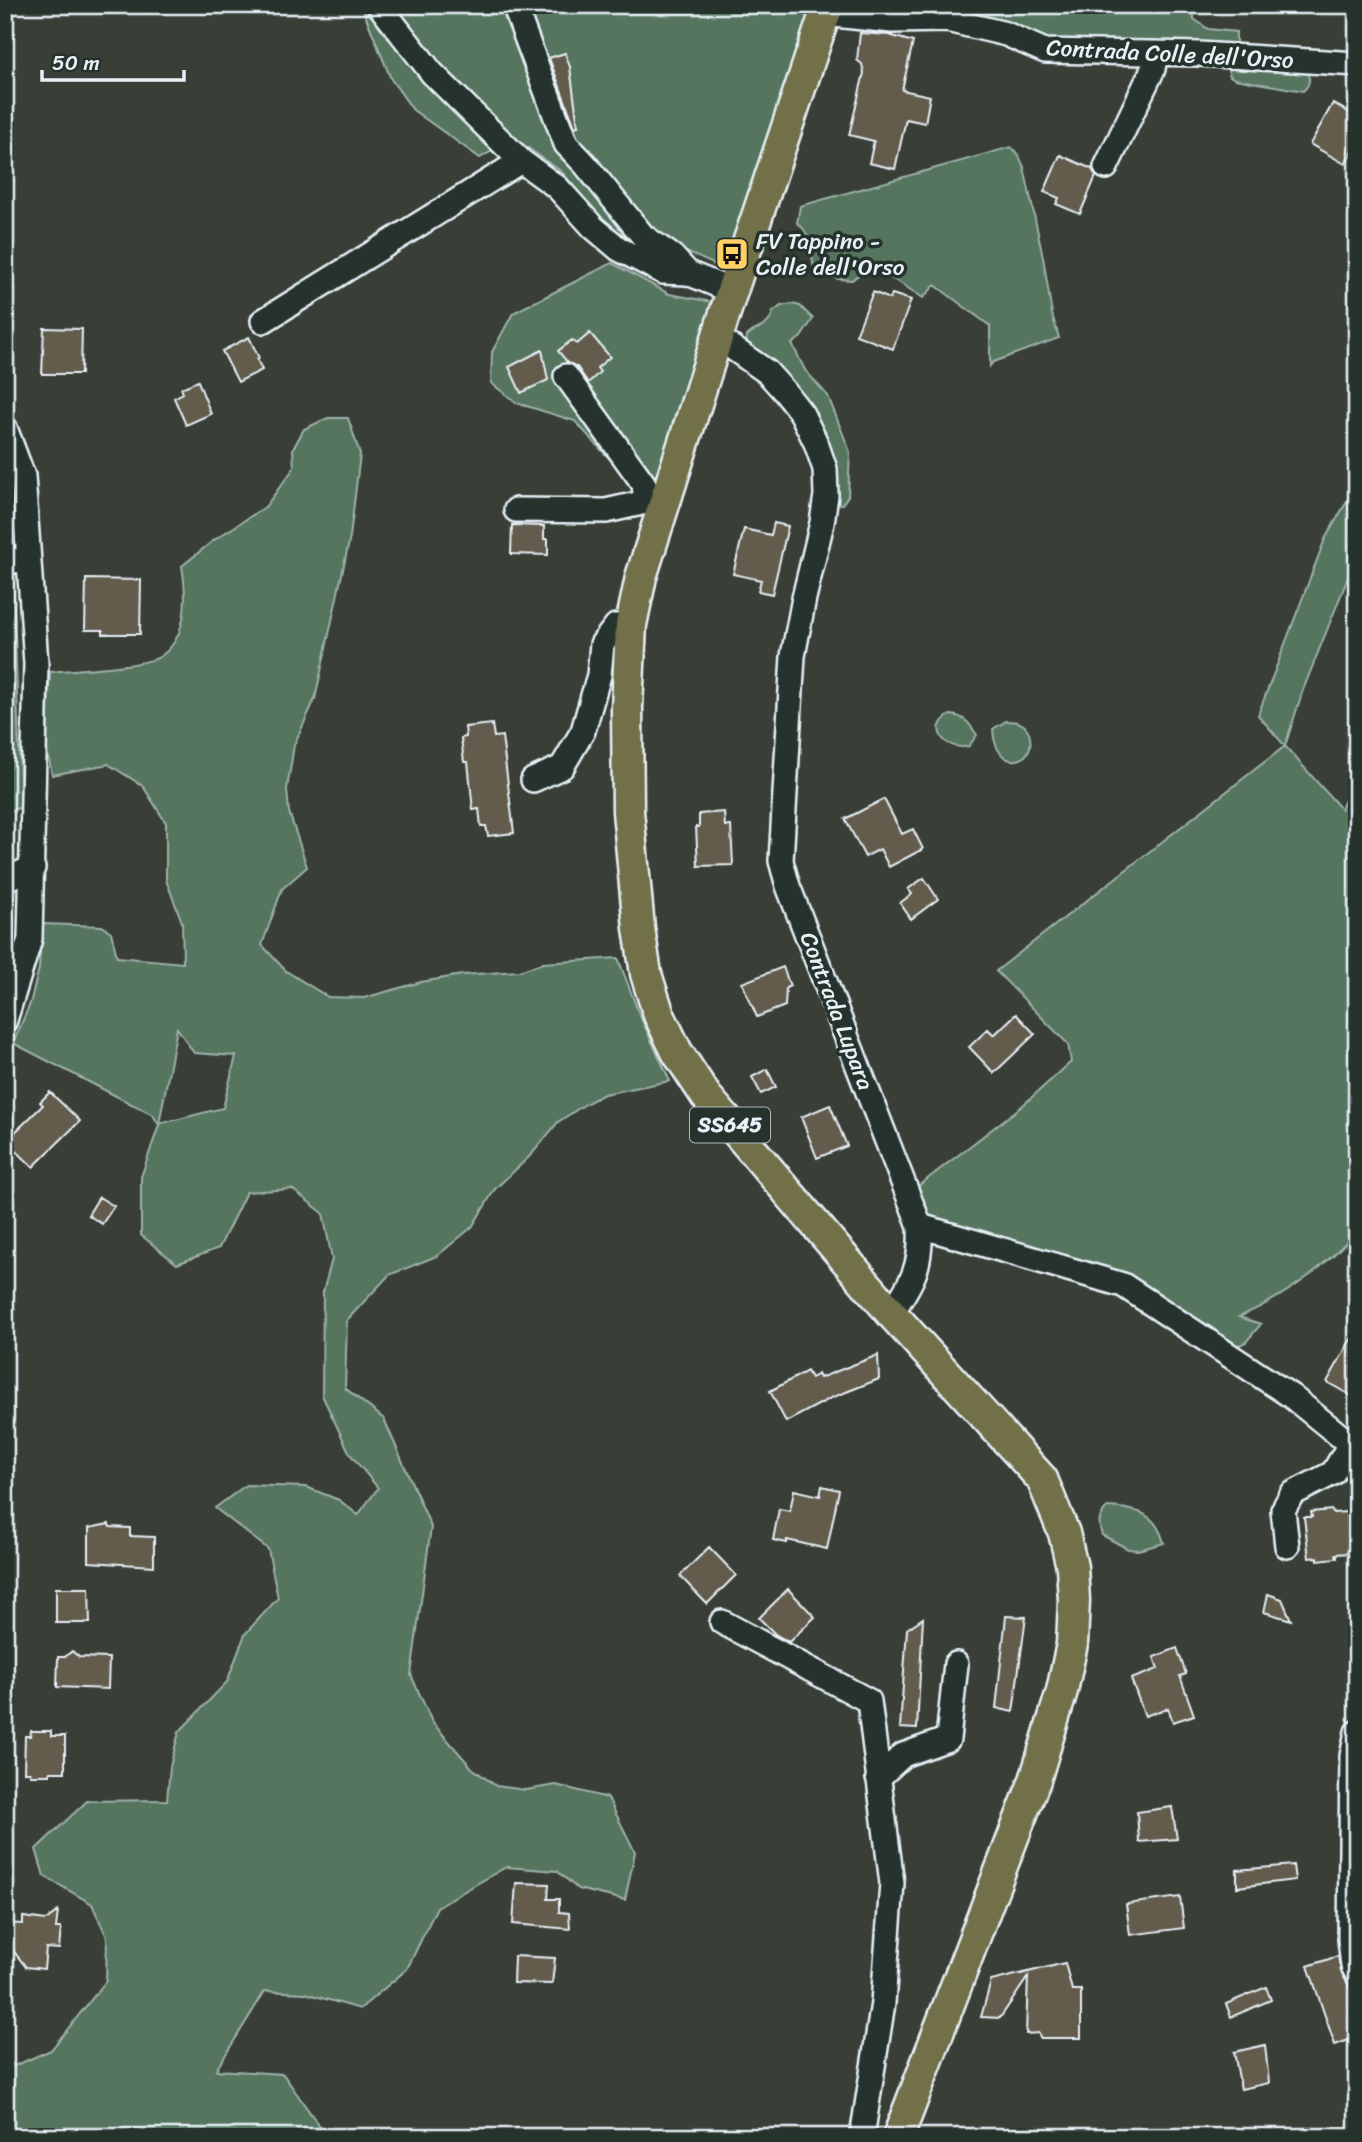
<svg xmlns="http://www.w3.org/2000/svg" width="1362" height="2142" font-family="Sriracha,sans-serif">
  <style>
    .green { fill: #54745e; stroke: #9eb2ab; stroke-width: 2; fill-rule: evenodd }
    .building { fill: #645c4d; stroke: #e8f1f8; stroke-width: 2 }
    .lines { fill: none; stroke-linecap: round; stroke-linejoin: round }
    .minor-casing { stroke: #e8f1f8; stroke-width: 28 }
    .major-casing { stroke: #e8f1f8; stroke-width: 35 }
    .minor { stroke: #26332d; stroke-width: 23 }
    .major { stroke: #726f4a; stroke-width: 30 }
    .labels { text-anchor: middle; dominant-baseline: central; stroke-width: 7; stroke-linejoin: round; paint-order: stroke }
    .shield { fill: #26332d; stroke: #aeb8bb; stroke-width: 2 }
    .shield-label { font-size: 21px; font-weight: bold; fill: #e8f1f8 }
    .street-label { font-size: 23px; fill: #e8f1f8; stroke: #26332d }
    .poi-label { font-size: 23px; fill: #e8f1f8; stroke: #26332d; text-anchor: start }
  </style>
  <rect width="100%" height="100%" fill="#393f37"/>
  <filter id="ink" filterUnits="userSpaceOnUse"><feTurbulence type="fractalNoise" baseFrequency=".0143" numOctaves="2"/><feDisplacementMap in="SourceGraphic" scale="14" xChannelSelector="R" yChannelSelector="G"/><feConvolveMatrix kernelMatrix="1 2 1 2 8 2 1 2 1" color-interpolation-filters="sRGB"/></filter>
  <g filter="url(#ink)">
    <!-- green -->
    <path class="green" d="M361,5H816L724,269L680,249L650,255L608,227L562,172L514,138L480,158L413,110L391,79Z
      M855,5H1194V19L1208,29L1236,32V48L1048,41L904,12L854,8Z
      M1230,62L1306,69C1310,78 1311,84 1303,91L1235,79L1230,76L1228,68Z
      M1011,147L1018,154L1024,167L1043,257L1052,314L1059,338L993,362L990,366V326L935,285L923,298C904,286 872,259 852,280L838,279L814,268C811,253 811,232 797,223L800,206Z
      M612,263L669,294L713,302L657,486L627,478L575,421L517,403L491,383L492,352L513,313Z
      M792,304L800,306L813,319L801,337L792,344L805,370L828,396L850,452L848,496L842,504L834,502L833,470L746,345L747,336C759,324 767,331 773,312L781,306Z
      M328,418H348L360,454L350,537L315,699L294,745L287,789L289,812L307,867L282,889L262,945L286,971L328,997L364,998L421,982L462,975L519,971L543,963L618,958L640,1016L670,1081L604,1094L587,1103L558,1122L532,1154L495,1189L472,1227L437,1256L389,1275L347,1320L345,1388L384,1419L431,1527L411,1675L432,1722L472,1768L496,1786L526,1790L556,1785L608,1798L635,1852L625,1900L578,1889L557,1871L506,1867L437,1907L407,1969L360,2009L305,1993L265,1991L216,2070L283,2074L327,2137H5V2058L14,2066L51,2050L106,1981L107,1937L92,1904L44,1876L36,1849L87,1801L167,1800L170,1767L179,1732L227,1682L245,1634L278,1598L268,1549L215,1508L246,1485L306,1487L339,1500L358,1515L378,1488L350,1454L322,1395L323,1292L332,1259L323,1213L292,1189L246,1192L219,1248L177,1264L141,1235V1177L159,1125L153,1115L13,1043L30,1004L39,968L42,924L102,926L111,932L117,957L183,963L182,922L166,880V823L143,786L108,764L52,775L46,745L50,672C73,669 145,667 161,656C189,636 187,596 182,566L214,540L265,507L294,468L293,449L304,429ZM177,1028L194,1053L236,1056L223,1108L159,1124Z
      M1357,469V555L1303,690L1285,746L1341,809L1357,774V1230C1325,1268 1284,1297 1239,1317L1261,1324L1246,1342L1237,1346L1208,1325L1171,1305L941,1223L926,1215L913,1190L1022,1106L1071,1062L1068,1044L996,971L1285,746L1258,715L1325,539L1350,496Z
      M13,578L21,807L5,813V582Z
      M950,715C965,716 969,723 977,735L969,746C947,752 926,729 950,715Z
      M1006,721C1016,721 1025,722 1029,733C1039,765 995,775 993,729Z
      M1108,1507C1137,1509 1156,1512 1164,1543L1138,1550L1128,1549L1102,1535C1098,1523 1098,1517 1108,1507Z"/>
    <!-- building -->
    <path class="building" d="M860,33L889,35L913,42L902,90L930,96L925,123L906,119L895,169L869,163L874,141L849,135L864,73L862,64L857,60Z
      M565,53L570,67L578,126L575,127L549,58Z
      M1333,103L1357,117V143L1345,164L1310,144Z
      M1060,155L1092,169L1096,176L1080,214L1056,204L1059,198L1044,192Z
      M873,292L890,299L892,294L911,300L893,349L856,335Z
      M44,328L82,329L81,374H42Z
      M590,333L610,357L597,368L600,372L588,383L577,367L568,363L558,351L572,340L577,344Z
      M249,337L259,358L257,359L262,370L238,382L222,351Z
      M542,350L548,380L521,393L509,367Z
      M198,381L211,414L186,425L174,398L183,393L181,388Z
      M774,523L788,526L772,594L758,591L761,580L733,574L744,529L771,535Z
      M512,525L544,526V539H548V555L511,554Z
      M86,579L141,580L140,634H103V630H85Z
      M492,724L494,737L502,736L514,833L488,836L486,826H481L479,809L473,810L468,762H464L461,738L466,737L465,727Z
      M884,799L902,834L913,829L923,849L889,867L880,849L865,857L845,819Z
      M724,812L725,826H731L733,865L698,866L696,827H699V814Z
      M924,878L938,899L911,919L900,903L912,894L908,889Z
      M783,967L790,986L786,988L785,1006L757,1017L742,983Z
      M1016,1014L1035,1034L994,1073L969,1047L988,1029L994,1035Z
      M767,1069L776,1087L761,1094L752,1077Z
      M50,1092L80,1121L33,1167L6,1141L43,1105L40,1102Z
      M830,1105L847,1146L817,1158L801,1117Z
      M99,1197L114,1206L102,1224L88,1215Z
      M1357,1328V1399L1327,1382Z
      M878,1355L879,1379L831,1398L786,1422L770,1391L807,1371L811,1378L818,1374L820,1378Z
      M822,1486L839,1490L827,1549L787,1540V1543L773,1540L779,1509L790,1511L794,1490L820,1496Z
      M1332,1510L1333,1513L1347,1512L1350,1553L1336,1554L1337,1558L1318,1560V1557L1309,1558L1304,1517H1312L1311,1512Z
      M109,1524L110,1527L130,1528V1536L154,1537V1566L89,1562V1528Z
      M709,1547L736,1575L707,1604L680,1576Z
      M56,1588H89L90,1623H56Z
      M788,1589L815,1617L789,1642L776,1635L759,1618Z
      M1268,1594L1282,1599L1291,1620L1264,1612Z
      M1006,1616L1026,1617L1013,1712L996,1708Z
      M923,1618L917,1729L900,1728L907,1629Z
      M1177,1648L1186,1674L1180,1676L1194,1715L1173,1722L1168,1708L1145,1716L1131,1679L1158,1669L1154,1657Z
      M72,1651L79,1657L109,1658L108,1689L57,1687L58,1657H65Z
      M31,1731H51V1736H65V1772H50V1775H30V1772H24L25,1736H30Z
      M1172,1807L1177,1839L1139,1842L1137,1812Z
      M1293,1865L1295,1880L1237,1887V1870Z
      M516,1883L549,1884L548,1899H559V1912L569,1913L570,1929L513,1924Z
      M1180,1897L1184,1928L1130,1935L1126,1904Z
      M58,1911L56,1928H61L59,1949L46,1948L44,1969L26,1967L11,1948L5,1947V1923L23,1924V1917L46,1920Z
      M514,1956L555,1958L552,1984L513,1983Z
      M1338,1956L1341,1972L1348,1984L1357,2008V2037L1335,2045L1308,1966Z
      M1065,1963L1072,1990H1081V2038H1040L1039,2033L1026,2034L1028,1977L1000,2018L981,2017L991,1981Z
      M1266,1987L1271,2000L1231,2017L1226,2004Z
      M1265,2045L1269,2083L1241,2089L1234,2052Z"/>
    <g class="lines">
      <defs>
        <path id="minor" d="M379,5L432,73L521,161L557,187L593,227L619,249L663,272L688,273L732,291
          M514,5L566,144L585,164L643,236L672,256L688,273
          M825,14L892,21L947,20L1006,34L1045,51L1199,54L1357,64
          M1106,167L1153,69L1156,53
          M263,321L521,161
          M717,337L767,372L785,392L802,414L816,443L825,469L826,495L822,523L804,598L793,656L781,861L788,886L920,1226L1123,1285L1291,1396L1350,1444L1357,1454
          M566,376L644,484L646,502
          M5,428L23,476L36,663L30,939L5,1020
          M516,510L606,511L646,502L661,505
          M5,562L28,559
          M533,780L562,767L583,731L599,675L602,644L616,626L631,625
          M5,879L33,868
          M891,1313C913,1282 922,1265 920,1226
          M1287,1546L1283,1510L1292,1494L1333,1473L1350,1444
          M722,1622L869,1701L892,1883L883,2003L862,2137
          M1357,1732L1352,1756L1350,1939L1353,1966L1357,1973
          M878,1778L903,1755L948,1739L956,1664"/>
        <path id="major" d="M828,5L732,291L641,577L631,625L627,708L628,811L639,928L646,974L659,1015L677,1052L706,1096L891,1313L1042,1479L1064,1533L1072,1567L1074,1600L1072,1644L1062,1691L1035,1780L898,2137"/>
      </defs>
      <!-- minor casing -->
      <use href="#minor" class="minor-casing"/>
      <!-- major casing -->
      <use href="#major" class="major-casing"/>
      <!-- minor -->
      <use href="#minor" class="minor"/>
      <!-- major -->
      <use href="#major" class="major"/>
    </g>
  </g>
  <!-- icons -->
  <defs>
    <symbol id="bus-square" viewBox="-11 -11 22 22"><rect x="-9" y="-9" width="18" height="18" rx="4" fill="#ffd166" stroke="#26332d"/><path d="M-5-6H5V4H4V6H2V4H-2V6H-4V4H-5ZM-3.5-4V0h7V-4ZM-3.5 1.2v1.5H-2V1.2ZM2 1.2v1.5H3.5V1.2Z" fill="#111"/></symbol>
  </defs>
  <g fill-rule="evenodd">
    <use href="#bus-square" x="713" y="235" width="38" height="38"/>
  </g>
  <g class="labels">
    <!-- shield labels -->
    <rect class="shield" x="690" y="1107.5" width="80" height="35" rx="5"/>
    <g class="shield-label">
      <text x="730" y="1125">SS645</text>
    </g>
    <!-- street labels -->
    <g class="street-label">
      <text transform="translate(1170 54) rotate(3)">Contrada Colle dell'Orso</text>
      <text transform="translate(837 1011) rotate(69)">Contrada Lupara</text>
    </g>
    <!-- poi labels -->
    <g class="poi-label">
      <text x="756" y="241">FV Tappino -<tspan x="756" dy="26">Colle dell'Orso</tspan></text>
    </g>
  </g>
  <!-- margin -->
  <rect width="1362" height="2142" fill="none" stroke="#26332d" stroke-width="28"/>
  <rect x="14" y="14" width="1334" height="2114" fill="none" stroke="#e8f1f8" stroke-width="2.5" filter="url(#ink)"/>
  <!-- scale -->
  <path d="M42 70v10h142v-10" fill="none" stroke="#e8f1f8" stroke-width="3.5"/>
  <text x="52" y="70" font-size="21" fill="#e8f1f8" stroke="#26332d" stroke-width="5" paint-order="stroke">50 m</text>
</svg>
